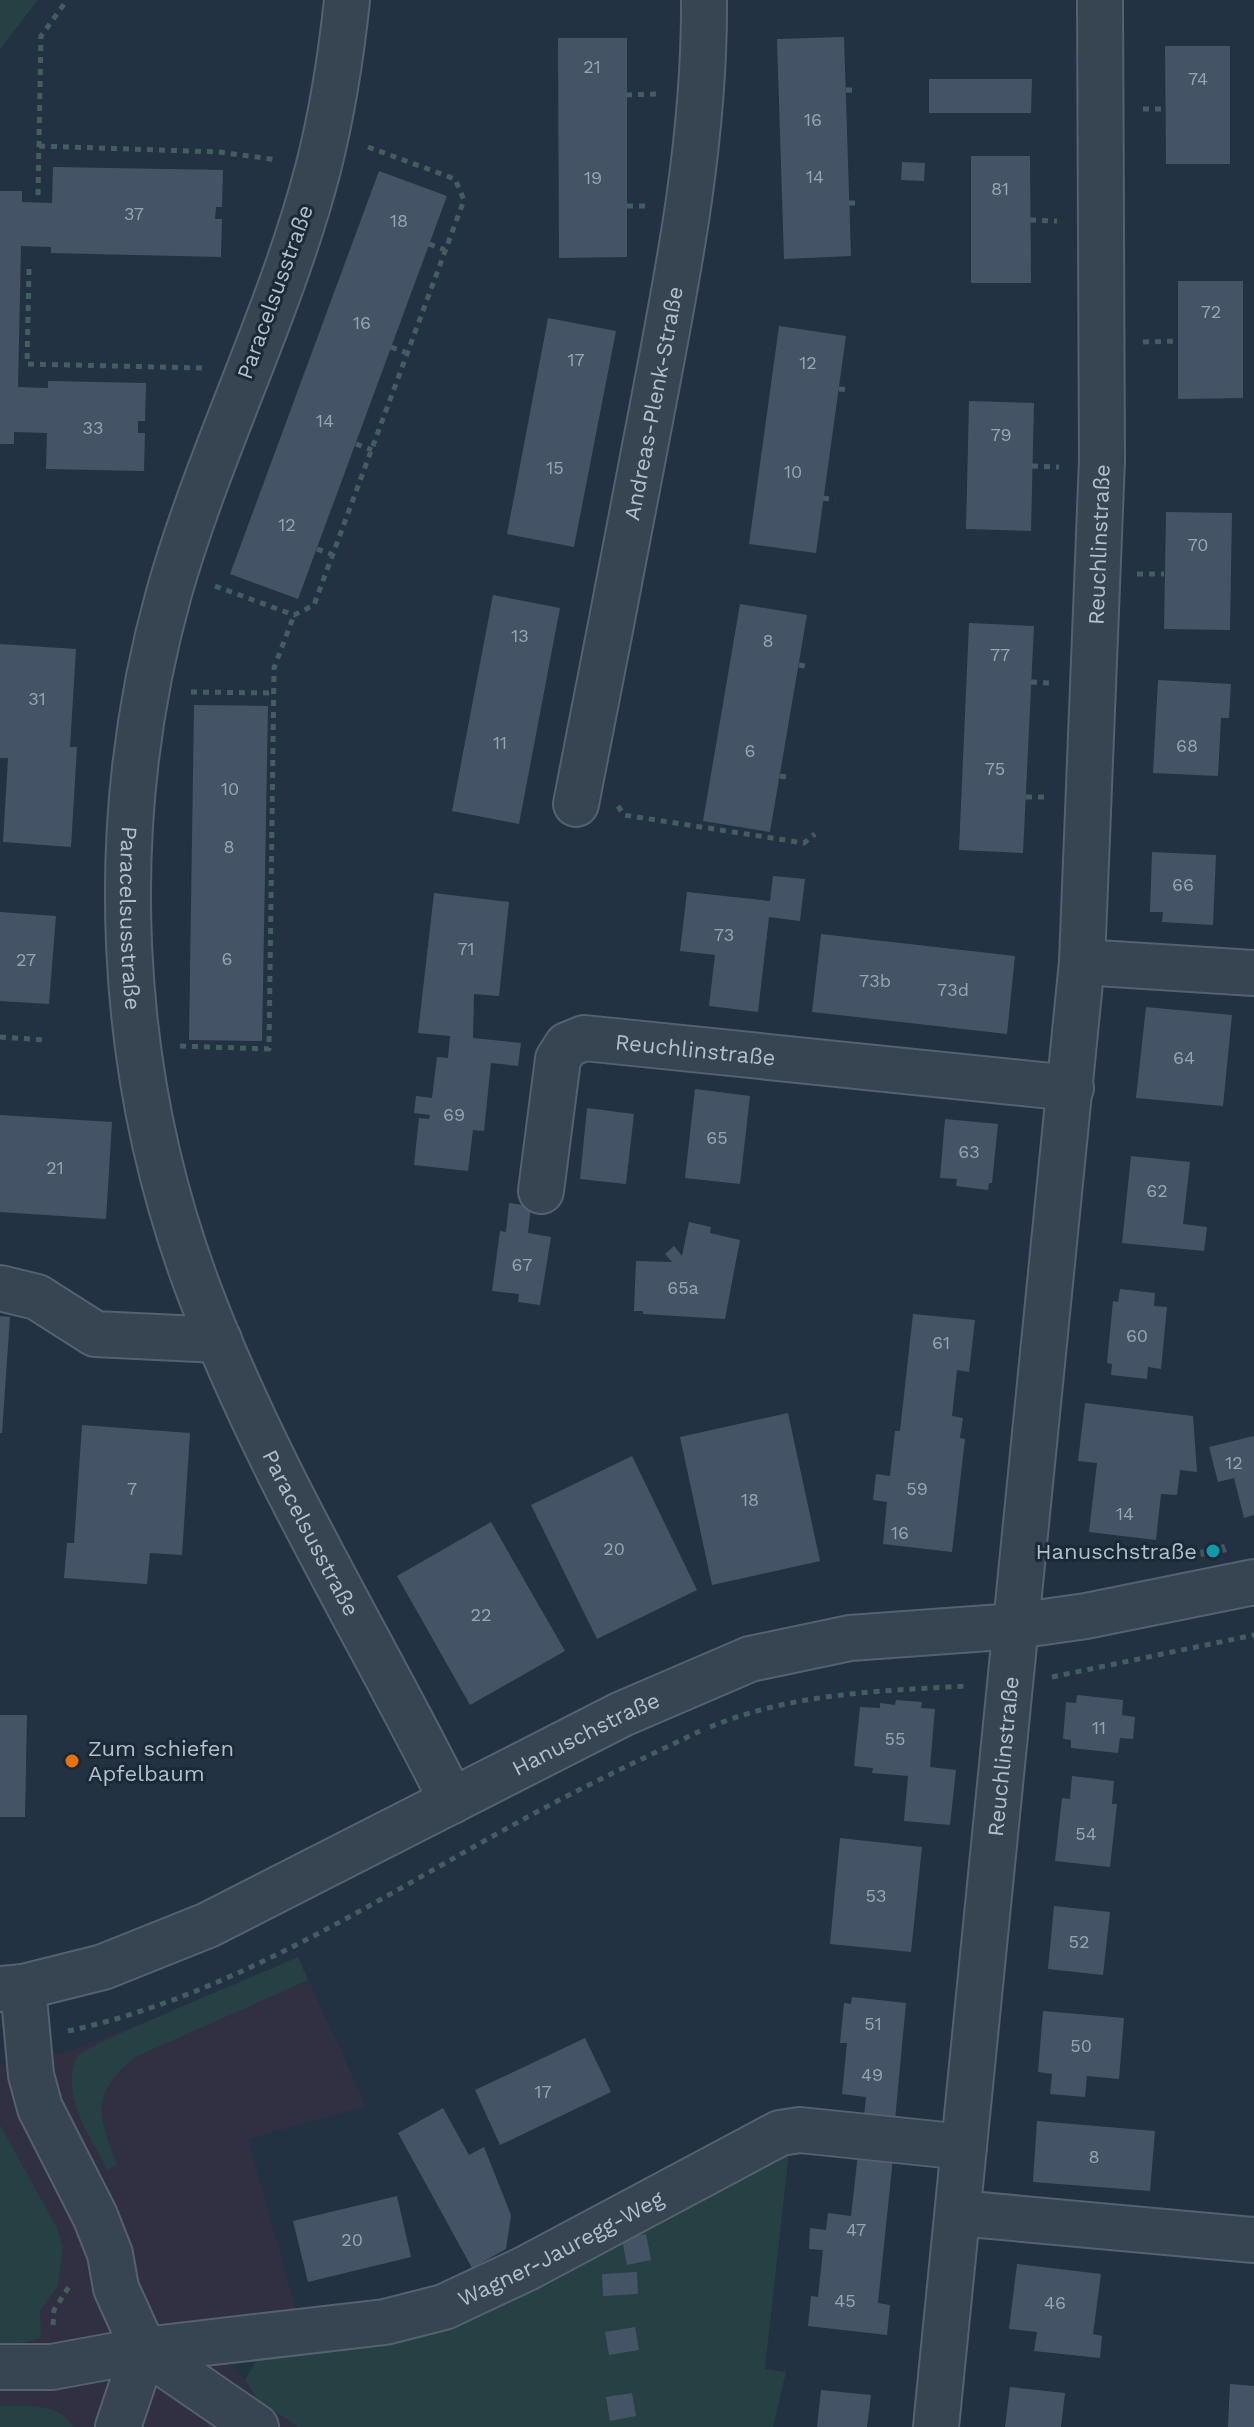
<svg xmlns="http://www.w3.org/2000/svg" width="1254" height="2427" font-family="'Work Sans',sans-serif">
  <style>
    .medical { fill: #313042 }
    .green { fill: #254143 }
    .building { fill: #445466 }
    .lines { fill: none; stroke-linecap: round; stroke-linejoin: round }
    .minor-casing { stroke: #55616f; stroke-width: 48 }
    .path { stroke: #435e5f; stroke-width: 5; stroke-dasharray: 6 6; stroke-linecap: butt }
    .minor { stroke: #374451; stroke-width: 44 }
    .culture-dot { fill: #0f9aa8; stroke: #1c2936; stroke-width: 3 }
    .food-dot { fill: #e8710a; stroke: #1c2936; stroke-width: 3 }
    .labels { text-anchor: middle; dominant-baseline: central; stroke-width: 6; stroke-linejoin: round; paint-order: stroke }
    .number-label { font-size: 18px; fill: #98a4b2 }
    .street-label { font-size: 22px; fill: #b4becc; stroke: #1c2936 }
    .poi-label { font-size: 22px; fill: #b4becc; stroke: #1c2936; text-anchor: end }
  </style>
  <rect width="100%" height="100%" fill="#233242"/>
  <!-- medical -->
  <path class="medical" d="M298,1957L366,2106L248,2139L297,2314L197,2322L210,2344L245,2380L258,2400L298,2427H0V2065L66,2052L171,2013Z"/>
  <!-- green -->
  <path class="green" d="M0,0H38L0,49Z
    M298,1957L308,1980L135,2057C91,2093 97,2115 117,2164L108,2170C91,2137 59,2096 77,2057C83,2045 271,1970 298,1957Z
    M0,2125L57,2228L63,2247L58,2285L40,2311L41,2338L19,2344H0Z
    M789,2151L765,2369L786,2372L773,2427H298L258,2400L245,2380L258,2358Z
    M0,2406C24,2406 60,2402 73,2427H0Z"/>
  <!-- building -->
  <path class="building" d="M844,37L851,256L784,259L777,39Z
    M558,38H627V257L559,258Z
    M1165,46H1230V164H1166Z
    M929,79H1032L1031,113H929Z
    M971,156H1030L1031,283H971Z
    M902,162L925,163L924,181L901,180Z
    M53,167L223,170L222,207H216L215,219H222L221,257L51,253V247L21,246L18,387L48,388V381L146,383L145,421H138V433H145L144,471L46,469L47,433L14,432V444H0V191H22V202L52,203Z
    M379,171L447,196L298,599L230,574Z
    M1178,281H1243V398L1178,399Z
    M548,318L616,331L574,547L507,534Z
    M779,326L846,336L816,553L749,544Z
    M969,401L1034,403L1031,531L966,529Z
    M1166,512L1232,513L1230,630L1164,629Z
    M493,595L560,608L519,824L452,811Z
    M740,604L807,615L770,832L703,821Z
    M969,623L1034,626L1023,853L959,850Z
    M0,644L76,649L70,747H77L71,847L3,842L8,758H0Z
    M1158,680L1231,684L1229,718H1221L1218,776L1153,773Z
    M194,705L268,706L262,1041L189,1040Z
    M1152,852L1216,855L1213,925L1162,922L1163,912H1150Z
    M773,876L805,879L800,921L769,917L758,1012L709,1006L715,955L680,951L687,892L770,901Z
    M434,893L509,902L499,996L474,994L473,1038L521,1043L518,1066L491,1063L484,1131L473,1130L468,1171L414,1165L419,1118L429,1119L430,1115L414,1113L416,1096L432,1098L437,1057L448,1058L450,1036L418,1033Z
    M0,912L56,916L49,1004L0,1001Z
    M821,934L1015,956L1007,1034L812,1012Z
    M1146,1007L1232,1015L1223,1106L1136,1098Z
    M695,1089L750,1096L740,1184L685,1178Z
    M587,1108L634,1114L626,1184L580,1179Z
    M0,1115L112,1122L106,1219L0,1212Z
    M945,1119L998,1124L992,1183H989L988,1190L956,1186L957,1179L940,1178Z
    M1131,1156L1190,1162L1183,1224L1207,1227L1204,1251L1122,1243Z
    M509,1203L531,1206L528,1233L551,1237L540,1305L518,1302L519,1294L492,1291L500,1231L506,1232Z
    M689,1222L711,1227L710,1233L740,1240L725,1319L643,1314V1311H634L636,1261L672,1262L665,1254L674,1246L682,1256Z
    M1120,1289L1155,1293L1154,1306L1167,1307L1161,1369L1148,1367L1147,1379L1111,1375L1112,1364L1107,1363L1113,1301L1118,1302Z
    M913,1314L975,1320L969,1372L957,1370L952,1416L963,1418L960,1438L965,1439L952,1552L883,1544L887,1502L873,1500L876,1474L890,1476L895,1431H900Z
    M0,1316L10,1317L2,1433H0Z
    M1085,1403L1193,1416L1197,1472L1180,1470L1177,1495L1161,1494L1156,1540L1089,1532L1097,1463L1078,1461Z
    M788,1413L820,1561L712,1585L680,1437Z
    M82,1425L190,1433L182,1555L150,1553L147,1584L64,1578L67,1543H74Z
    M1254,1436V1515L1244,1518L1234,1478L1218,1482L1209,1447Z
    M632,1456L697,1590L597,1639L531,1505Z
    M491,1522L565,1651L470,1705L397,1576Z
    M1224,1544L1227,1552L1201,1557L1200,1550Z
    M1077,1695L1123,1700L1122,1715L1135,1717L1133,1739L1120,1738L1118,1753L1071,1748V1740L1063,1739L1066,1702L1076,1703Z
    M896,1700L922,1702L921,1708L935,1709L930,1767L956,1770L950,1825L904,1821L908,1776L872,1773L873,1768L854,1766L860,1707L880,1708V1703L895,1705Z
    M0,1715H27L25,1817H0Z
    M1072,1776L1114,1781L1112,1804H1117L1110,1867L1055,1861L1062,1798L1070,1799Z
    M840,1838L922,1847L911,1952L830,1944Z
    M1054,1906L1110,1912L1103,1975L1048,1969Z
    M852,1997L906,2003L895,2120L864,2116L866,2097L842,2094L847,2043H840L844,2003L851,2004Z
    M1043,2011L1124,2018L1119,2079L1087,2076L1085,2097L1050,2094L1052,2074L1038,2072Z
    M585,2038L611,2092L500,2145L475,2090Z
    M443,2108L469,2155L484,2147L511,2215L506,2249L472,2268L398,2133Z
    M1037,2121L1155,2131L1150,2191L1033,2182Z
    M858,2154L893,2158L878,2303L890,2305L887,2335L808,2326L811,2296L818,2297L823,2250L809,2249L810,2228L826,2230L828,2213L851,2216Z
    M397,2196L411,2257L308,2282L293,2221Z
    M646,2234L651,2260L627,2265L622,2239Z
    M1017,2264L1101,2274L1093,2334L1102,2336L1100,2358L1034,2351L1037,2332L1009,2329Z
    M637,2272L638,2294L603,2296L602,2274Z
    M635,2327L639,2350L609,2355L605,2332Z
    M1230,2384L1254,2386V2427H1228Z
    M1010,2387L1065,2393L1061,2427H1005Z
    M821,2390L871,2395L867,2427H817Z
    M632,2393L636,2416L610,2421L606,2397Z"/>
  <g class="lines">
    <defs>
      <g id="minor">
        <path id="s1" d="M347,0C341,57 332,114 318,169C280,314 210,449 169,593C105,822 116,1074 201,1296C268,1472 368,1633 452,1801"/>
        <path id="s2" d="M576,804C602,673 627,541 652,410C678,274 705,138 704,0"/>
        <path d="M1082,962L1254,973"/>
        <path id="s3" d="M541,1191L558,1059L567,1045L584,1038L1071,1088"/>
        <path d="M0,1288L37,1297L95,1334L219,1340"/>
        <path d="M23,1987L31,2075L40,2108L95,2216L110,2254L116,2288L144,2350L256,2427"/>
        <path id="s4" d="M0,1989L23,1987L103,1967L208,1925L622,1714L750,1659L850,1638L1016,1626L1086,1616L1254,1582"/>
        <path d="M958,2213L1254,2240"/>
        <path id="s5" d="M144,2350L385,2322L444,2307L527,2268L780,2133L800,2130L964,2147"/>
        <path d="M0,2367H52L144,2350L118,2427"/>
        <path id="s6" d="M936,2427L1082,962L1102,460L1100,0"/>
      </g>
    </defs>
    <!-- minor casing -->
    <use href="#minor" class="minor-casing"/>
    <!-- path -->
    <path class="path" d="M846,90H858
      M626,95L657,94
      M1143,109H1166
      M39,146L219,152L278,160
      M38,195L41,36L67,0
      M849,203H860
      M627,206H646
      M1030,220L1057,221
      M429,244L445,250
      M29,269L27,364L203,368
      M1143,342L1178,341
      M391,347L407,353
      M839,389L850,390
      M356,444L372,450
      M1032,466L1059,467
      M823,498L835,500
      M317,549L333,555
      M1137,574H1164
      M215,586L294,615L314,605L464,200L455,179L368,147
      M799,665L810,667
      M1031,682L1050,683
      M191,692L274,693
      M780,776L792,778
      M1026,797H1045
      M618,806L624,815L804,843L815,834
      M0,1037L45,1040
      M180,1046L269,1049L274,668L294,615
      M1052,1677L1254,1635
      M710,1727C792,1693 879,1691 967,1686
      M68,2031C231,1996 377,1899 522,1820C580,1788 640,1760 700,1731
      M53,2325L54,2310L70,2285"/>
    <!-- minor -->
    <use href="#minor" class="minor"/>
  </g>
  <!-- markers -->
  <circle class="culture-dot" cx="1213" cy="1551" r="8"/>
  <circle class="food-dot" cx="72" cy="1761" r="8"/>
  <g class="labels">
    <!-- number labels -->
    <g class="number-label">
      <text x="592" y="66">21</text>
      <text x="1198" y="78">74</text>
      <text x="813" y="119">16</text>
      <text x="815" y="176">14</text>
      <text x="593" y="177">19</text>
      <text x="1000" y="188">81</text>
      <text x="134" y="213">37</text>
      <text x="399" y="220">18</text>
      <text x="1211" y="311">72</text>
      <text x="362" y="322">16</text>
      <text x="576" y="359">17</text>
      <text x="808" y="362">12</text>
      <text x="325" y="420">14</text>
      <text x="93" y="427">33</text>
      <text x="1001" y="434">79</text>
      <text x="555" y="467">15</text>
      <text x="793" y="471">10</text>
      <text x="287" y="524">12</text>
      <text x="1198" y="544">70</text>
      <text x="520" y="635">13</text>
      <text x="768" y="640">8</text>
      <text x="1000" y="654">77</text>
      <text x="37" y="698">31</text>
      <text x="500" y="742">11</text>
      <text x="1187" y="745">68</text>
      <text x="750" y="750">6</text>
      <text x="995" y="768">75</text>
      <text x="230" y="788">10</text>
      <text x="229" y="846">8</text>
      <text x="1183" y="884">66</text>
      <text x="724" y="934">73</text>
      <text x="466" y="948">71</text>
      <text x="227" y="958">6</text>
      <text x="26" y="959">27</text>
      <text x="875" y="980">73b</text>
      <text x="953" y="989">73d</text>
      <text x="1184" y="1057">64</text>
      <text x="454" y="1114">69</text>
      <text x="717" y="1137">65</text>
      <text x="969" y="1151">63</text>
      <text x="55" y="1167">21</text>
      <text x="1157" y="1190">62</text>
      <text x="522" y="1264">67</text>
      <text x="683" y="1287">65a</text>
      <text x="1137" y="1335">60</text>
      <text x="941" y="1342">61</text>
      <text x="1234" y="1462">12</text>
      <text x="132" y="1488">7</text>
      <text x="917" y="1488">59</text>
      <text x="750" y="1499">18</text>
      <text x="1125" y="1513">14</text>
      <text x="900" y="1532">16</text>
      <text x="614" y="1548">20</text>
      <text x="481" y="1614">22</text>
      <text x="1099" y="1727">11</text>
      <text x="895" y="1738">55</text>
      <text x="1086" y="1833">54</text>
      <text x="876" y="1895">53</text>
      <text x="1079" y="1941">52</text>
      <text x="873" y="2023">51</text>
      <text x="1081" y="2045">50</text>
      <text x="872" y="2074">49</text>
      <text x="543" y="2091">17</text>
      <text x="1094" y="2156">8</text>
      <text x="856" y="2229">47</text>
      <text x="352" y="2239">20</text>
      <text x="845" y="2300">45</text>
      <text x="1055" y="2302">46</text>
    </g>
    <!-- street labels -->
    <g class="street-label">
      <text transform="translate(275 292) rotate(-70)">Paracelsusstraße</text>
      <text stroke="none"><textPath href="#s2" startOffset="408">Andreas-Plenk-Straße</textPath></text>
      <text stroke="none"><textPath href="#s6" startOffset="1890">Reuchlinstraße</textPath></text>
      <text stroke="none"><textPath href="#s1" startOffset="950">Paracelsusstraße</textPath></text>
      <text stroke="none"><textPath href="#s3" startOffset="280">Reuchlinstraße</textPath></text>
      <text stroke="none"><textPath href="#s1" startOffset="1598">Paracelsusstraße</textPath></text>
      <text stroke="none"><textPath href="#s4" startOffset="642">Hanuschstraße</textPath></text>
      <text stroke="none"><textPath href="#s6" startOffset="674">Reuchlinstraße</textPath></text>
      <text stroke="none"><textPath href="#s5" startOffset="434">Wagner-Jauregg-Weg</textPath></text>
    </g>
    <!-- poi labels -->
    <g class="poi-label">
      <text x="1197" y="1551">Hanuschstraße</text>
      <text x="88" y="1748" text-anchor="start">Zum schiefen<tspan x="88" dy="25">Apfelbaum</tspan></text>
    </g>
  </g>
</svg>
